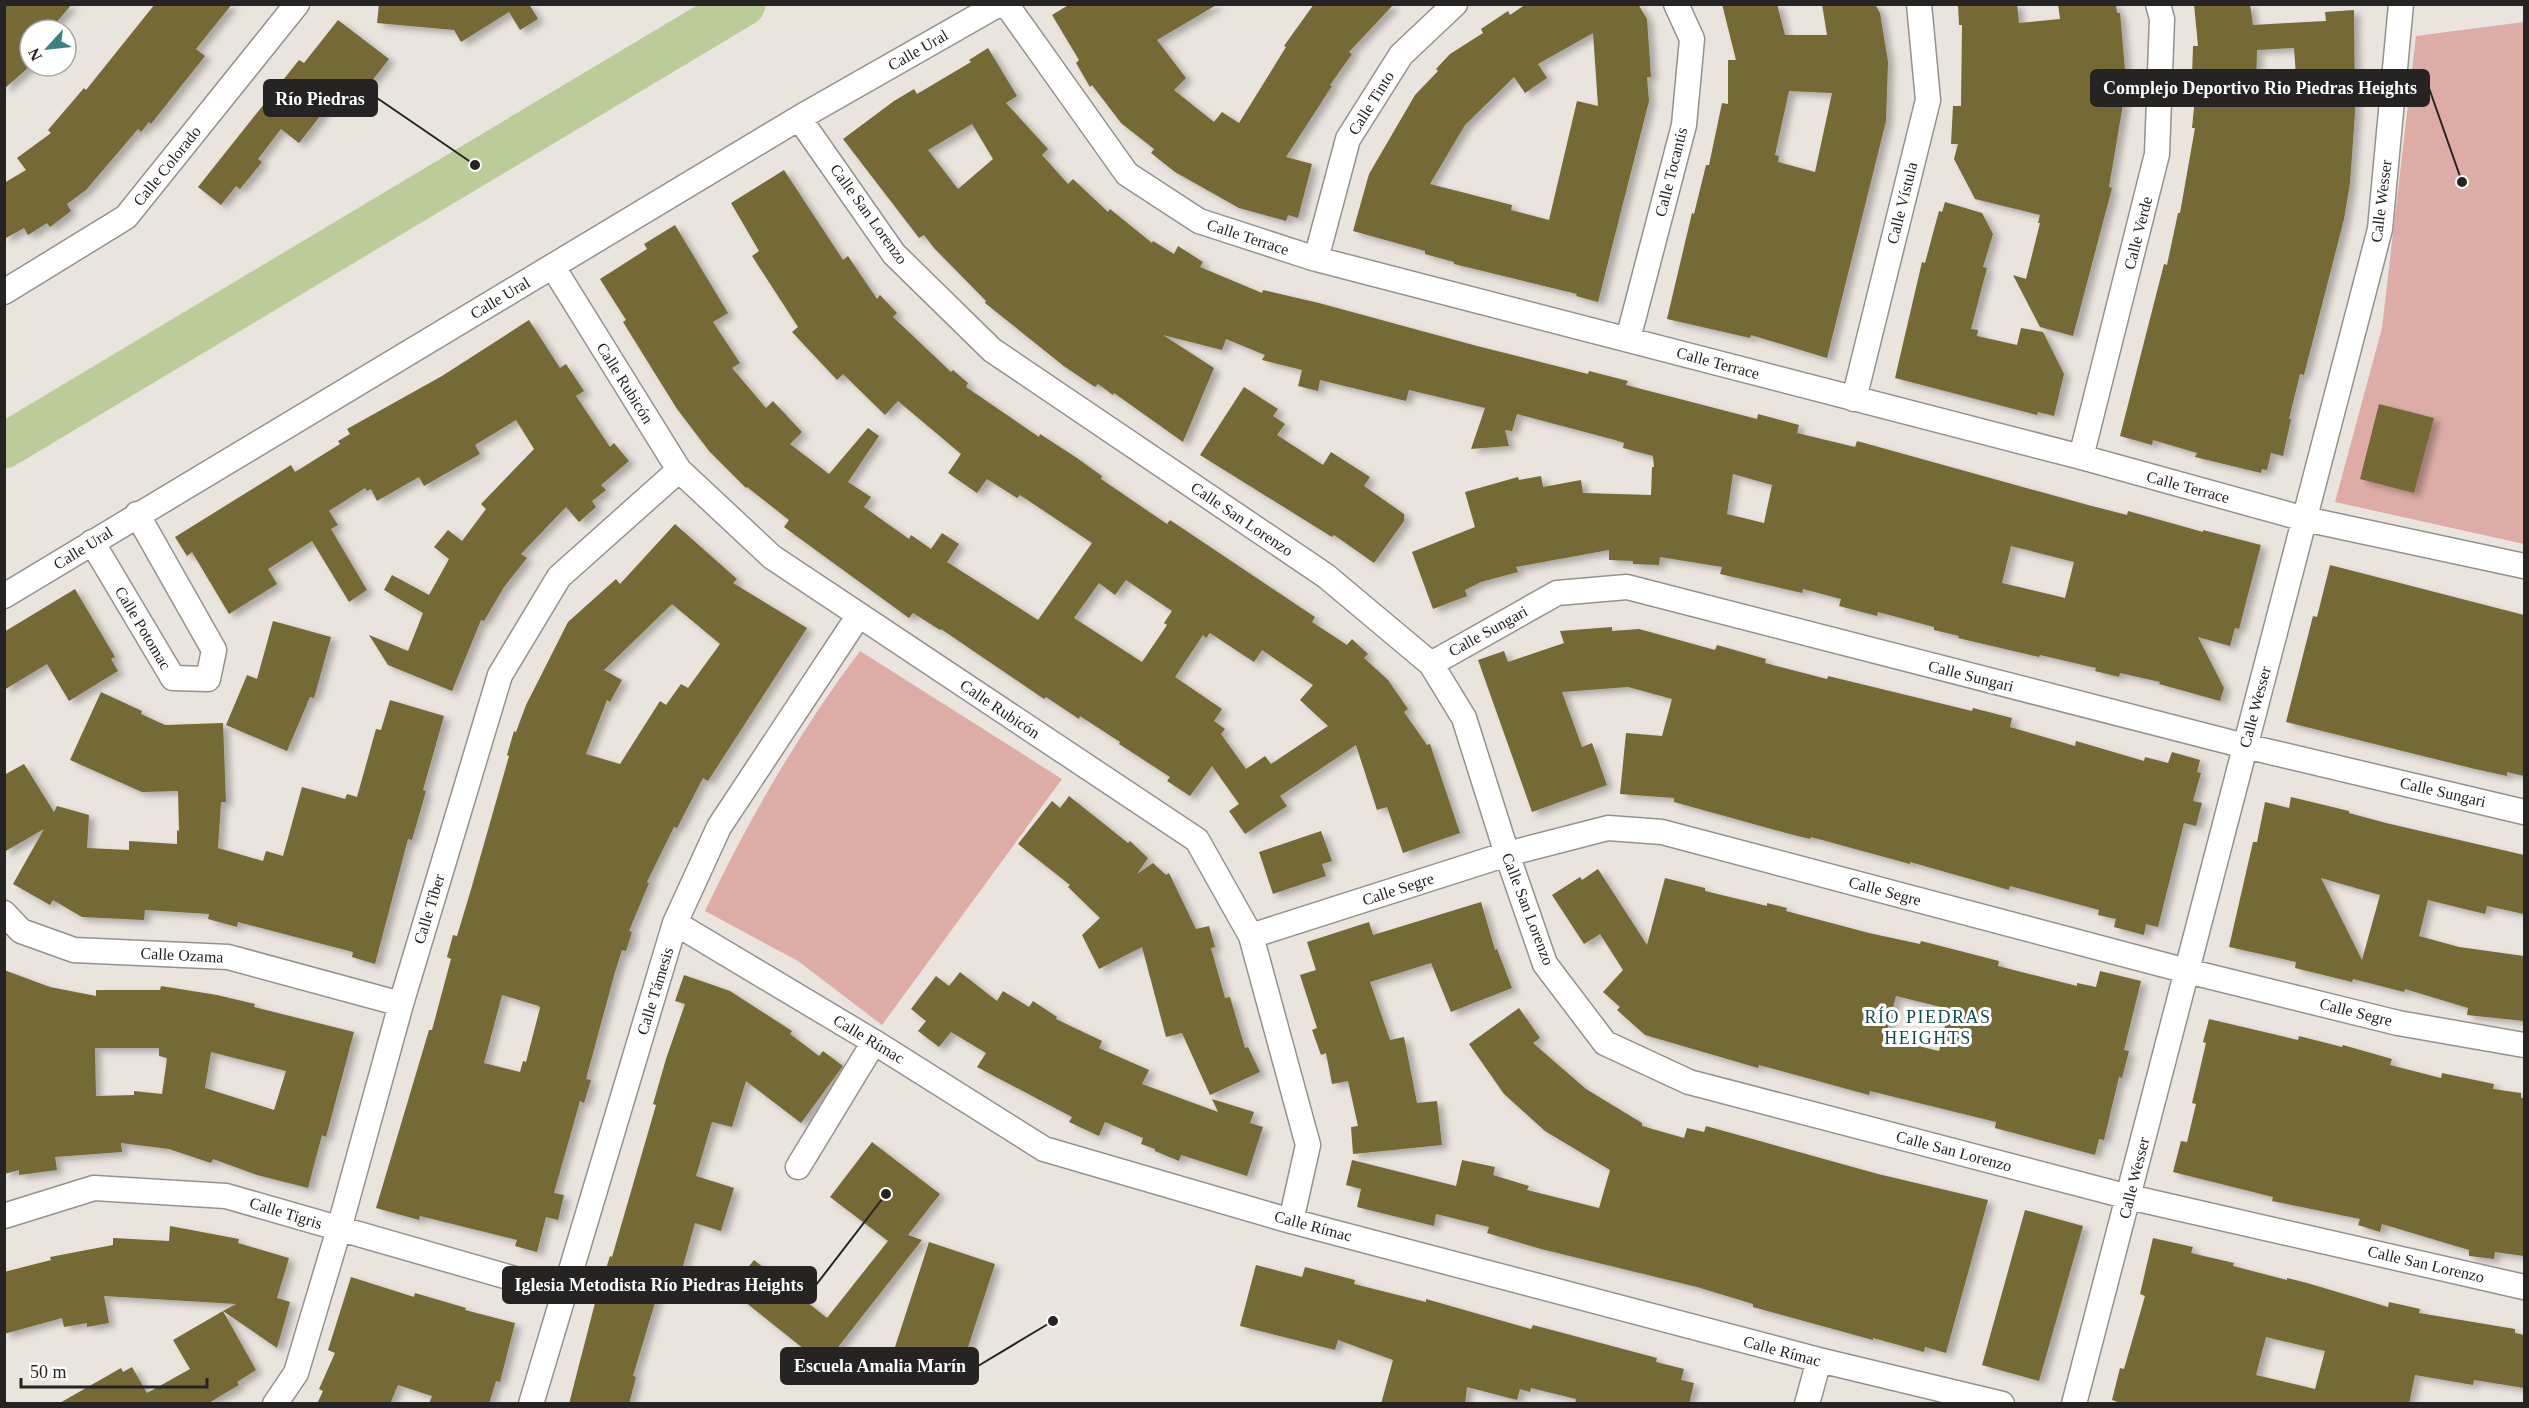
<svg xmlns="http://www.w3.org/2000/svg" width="2529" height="1408" font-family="Georgia,serif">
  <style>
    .green { fill: #ddaca7 }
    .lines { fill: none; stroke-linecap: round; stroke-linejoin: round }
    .river { stroke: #bbcc98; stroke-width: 45 }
    .building { fill: #746a36; fill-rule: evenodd; filter: url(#shadow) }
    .minor-casing { stroke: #95918c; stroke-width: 27 }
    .minor { stroke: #fff; stroke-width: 24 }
    .labels { text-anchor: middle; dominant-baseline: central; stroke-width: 6; stroke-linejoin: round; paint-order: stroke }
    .street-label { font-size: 16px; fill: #262422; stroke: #fff }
    .neighbourhood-label { font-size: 18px; letter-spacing: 1.5px; fill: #0f4e4e; stroke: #fff }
    .leader { fill: none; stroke: #262422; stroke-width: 2 }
    .callout-dot { fill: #262422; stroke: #fff; stroke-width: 2 }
    .callout { fill: #262422; stroke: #262422; stroke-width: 2 }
    .callout-label { font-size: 18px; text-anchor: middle; font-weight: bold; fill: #fff }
  </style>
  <defs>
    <filter id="shadow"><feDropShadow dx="6" dy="4" stdDeviation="3" flood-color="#0004"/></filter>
  </defs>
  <rect width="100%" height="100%" fill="#e9e4de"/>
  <!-- green -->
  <path class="green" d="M2524,22V544L2335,502L2382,328L2416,36Z
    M860,651L1062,779L882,1025L798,961L705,911C748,820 800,731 860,651Z"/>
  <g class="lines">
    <!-- river -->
    <path class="river" d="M4,446L743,4"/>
  </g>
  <!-- building -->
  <path class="building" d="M4,4H72L50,30H30V66L4,89Z
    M155,4H232L196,49L205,56L151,124L149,122L141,132L138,129L86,190L67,204L71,211L50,227L47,223L28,235L24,228L4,239V183L26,170L17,158L51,133L48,130L84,88L86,90Z
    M379,4H529L538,19L520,30L509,12L461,42L454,30L377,23Z
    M1070,4H1218L1157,40L1186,78L1174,90L1214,122L1222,112L1239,123L1286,47L1284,46L1314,4H1394L1349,52L1352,54L1330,85L1332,86L1286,157L1312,164L1298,218L1288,215L1286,221L1239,208L1175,172L1151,153L1154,149L1121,123L1092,85L1090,87L1076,63L1079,60L1052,15Z
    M1526,4H1638L1647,19L1651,77H1647L1649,101L1598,302L1576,296L1577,294L1454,264V262L1425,254V251L1353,231L1369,174L1415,95L1438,71L1436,69L1450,54L1483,33L1481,29L1508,11L1510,15ZM1593,33L1598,106L1577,101L1549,220L1511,210L1512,205L1430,184L1465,125L1514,77L1525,93L1547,78L1538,64Z
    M1722,4H1777L1785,35H1827L1822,4H1875L1880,13L1888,62L1886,121L1827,358L1751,335L1750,338L1667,319L1692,213L1694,214L1706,165H1709L1722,103L1728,104V60H1736ZM1789,91L1832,93L1815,172L1778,162L1779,156L1775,155Z
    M1958,4H2017L2019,23L2060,19L2058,4H2116L2117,13H2120L2125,69L2123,104L2109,187L2112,188L2073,336L2040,327L2013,275L2026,279L2040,223H2038L2040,215L1975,199L1954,159L1958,144H1951L1953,106H1961L1962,25H1959Z
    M2194,4H2250L2253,25L2326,21L2325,12L2354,10L2355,113L2350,183L2344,219L2304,375L2300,374L2289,419H2291L2283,456L2271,453L2267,470L2262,469L2261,473L2195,457L2197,453L2153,440L2152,445L2120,436L2164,264L2167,265L2178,213H2180L2195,128H2192L2197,78L2192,77L2193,46H2198ZM2294,48L2297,91L2256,90L2257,50Z
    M338,20L389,59L357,100L342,88L299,143L281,129L258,159L262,162L240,189L236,186L221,205L198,187L299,60L304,63Z
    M988,48L1017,96L1006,103L1048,149L1042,155L1068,184L1073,179L1108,212L1110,209L1152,243L1153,241L1174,254L1178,246L1203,262L1200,267L1262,293L1263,290L1319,303L1477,346L1588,374L1589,371L1628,381L1626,385L1757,419L1758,414L1799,425L1797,433L1855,447L1857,441L2088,505L2127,515L2128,511L2203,532V530L2261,545L2239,629L2235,628L2230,646L2198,637L2224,688L2220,701L2159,684L2160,682L2120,673L2119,677L2095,671L2096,668L2040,655L2039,657L1958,638L1959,636L1934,630V627L1878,612L1877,616L1839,606L1841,599L1803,589L1802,593L1720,574L1722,567L1660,557L1659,565L1633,564V561L1609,560V550L1516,567L1518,572L1481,582L1465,590L1467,596L1433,609L1412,552L1475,527L1465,492L1518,477L1519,480L1541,476L1543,487L1581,480L1583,493L1651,495L1652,467H1654L1653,456L1623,448L1624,443L1615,440L1517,414L1512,431L1505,430L1509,446L1471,449L1485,408L1409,390L1406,401L1320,380L1318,391L1298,386L1302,370L1262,360L1265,355L1226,339L1222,350L1163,335L1214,368L1183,442L1114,393L1113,395L1098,384L1095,387L1065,367L985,303L986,301L934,248L924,235L919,238L843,139L894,101L914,89L917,94L971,62L969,60ZM972,124L993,159L958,189L928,150ZM1733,474L1772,485L1764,523L1727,514ZM2011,546L2074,562L2065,598L2002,583Z
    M784,170L843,260L848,256L877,299L880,295L897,313L893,317L951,372L953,370L968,383L966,387L1039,437L1040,434L1077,458L1102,476L1101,479L1167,524L1170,520L1297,605L1315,617L1312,622L1347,645L1352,639L1368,654L1364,658L1388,680L1408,709L1404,712L1427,745L1430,744L1460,833L1403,853L1387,807L1377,810L1356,745L1280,796L1287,806L1245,834L1229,811L1239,804L1212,766L1190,796L1167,781L1170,777L1119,744L1120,742L1080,716L1079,719L1046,697L1044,699L941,629L940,630L913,613L909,618L784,527L789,520L747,487L746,488L709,451L677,409L623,322L626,320L600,279L647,249L644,244L675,225L728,313L713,322L740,363L732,368L766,408L773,401L802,432L790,444L829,474L868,428L879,436L848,482L871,497L864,507L909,539L911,535L931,549L942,533L959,544L947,562L1038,620L1092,543L1020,495L1017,498L987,479L977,493L948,473L961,454L898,401L885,415L843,374L837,380L792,332L798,327L752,256L759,251L731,203ZM1126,580L1172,611L1164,623L1167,625L1142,662L1074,618L1099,583L1115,595ZM1210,633L1254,662L1262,650L1313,685L1300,700L1328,726L1271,764L1265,756L1246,769L1221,734L1225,729L1214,721L1222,709L1175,677L1203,635L1206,638Z
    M1945,202L1982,213L1993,234L1983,267L1987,268L1971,329L1978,330L1977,336L2017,345L2021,328L2043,332L2064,374L2054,416L2038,412L2037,415L1895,378L1922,262L1925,263L1939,211L1942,212Z
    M529,320L560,368L566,364L584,391L576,396L610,447L614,443L629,461L601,485L606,490L592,501L596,507L579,522L566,507L521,554L527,558L504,587L484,621L481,620L452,691L388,665L369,635L408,651L423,613L384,590L392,575L429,595L449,559L434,547L448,530L462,541L486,509L481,504L534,449L516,420L475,445L480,454L424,486L419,477L377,501L371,489L367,491L365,488L329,511L338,525L331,529L367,590L349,602L312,541L268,569L277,584L229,614L192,552L187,556L175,537L291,465L295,472L340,444L338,441L350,434L347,429L442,376Z
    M1244,387L1278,409L1273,416L1285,424L1277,435L1323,465L1331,452L1370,477L1364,486L1404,514V521L1374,563L1334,535L1332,537L1200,455Z
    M2379,404L2434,418L2414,493L2360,479Z
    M675,524L737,579L733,583L807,628L708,781L703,778L677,828L674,827L647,882L649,883L629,931L632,932L626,951L622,950L615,972L586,1079L591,1080L584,1103L580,1101L554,1193L564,1195L558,1220L546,1217L537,1252L515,1246L517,1240L420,1216L419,1220L376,1208L429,1030H432L451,959L447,957L453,935L457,936L472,886L509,756L507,755L514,731L516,732L526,705L568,622L616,579L620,584ZM672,604L720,644L688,688L681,684L666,705L660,701L620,764L586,754L607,700L610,702L622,680L604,670ZM502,995L539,1006L540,1008L526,1062L523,1061L520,1072L484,1063Z
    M2330,565L2524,615V776L2507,772V776L2475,769L2286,722L2313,616L2317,617Z
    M75,589L115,657L111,659L118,671L69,701L47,664L4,690V632Z
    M273,621L331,637L314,698L310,697L287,751L226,725L247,675L257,679Z
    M1612,627V631L1639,629L1715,650L1717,645L1766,659L1765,663L1827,679L1828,676L1972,711L1973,708L2012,718L2010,727L2075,746L2076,741L2144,761L2145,757L2168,763L2172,752L2200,760L2197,772L2201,773L2193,801L2202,803L2196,826L2184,823L2158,927L2146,924L2144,935L2114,927L2116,919L2098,915L2099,910L2010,886L2009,890L1910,862V864L1811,837L1810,839L1786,833L1674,802V798L1620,794L1626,733L1662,736L1672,699L1628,687L1562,692L1582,747L1592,743L1607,785L1532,812L1478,660L1504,651L1508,662L1564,643L1560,631Z
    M101,692L142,711L141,714L165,725L223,723L226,802H221L218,848L263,861L266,851L283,856L302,787L345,799L347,794L357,797L376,729L381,730L390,700L444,716L423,790L426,791L412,840L408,839L375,964L352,957L353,952L238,922L237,927L208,919L209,914L145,910L144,920L82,917L53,900L50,905L13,884L44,829L4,852V775L24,764L54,812L57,806L89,815L87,848L129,850V841L177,844V830L179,831L178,791L142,792L70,760Z
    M1069,796L1128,843L1130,841L1148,858L1137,874L1153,863L1166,875L1169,873L1196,929L1209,926L1215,947L1211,948L1225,998L1230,997L1245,1048L1248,1047L1260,1072L1210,1095L1182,1033L1166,1037L1142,947L1099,969L1082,935L1100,918L1068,887L1070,885L1018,844L1052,801L1060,808Z
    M2291,797L2349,811V813L2386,823L2524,855V914L2487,906L2485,914L2428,900L2419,936L2459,947L2524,956V1021L2467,1015L2468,1008L2405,989L2404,992L2353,979L2352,982L2295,968L2296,962L2229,947L2253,842H2257L2265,802L2289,808ZM2321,878L2380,895L2362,960Z
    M1321,831L1332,861L1322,864L1326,876L1273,894L1259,852Z
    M1598,869L1647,945L1665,878L1705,888V891L1767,906V903L1787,908L1786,911L1869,933L1920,944L1921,941L1999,961L1998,966L2077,986V983L2096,987L2100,971L2141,981L2124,1050L2129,1051L2122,1078L2119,1077L2104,1140L2099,1139L2095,1155L1995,1128L1996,1122L1870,1091L1869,1095L1759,1065L1758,1068L1645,1035L1617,1010L1620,1007L1603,992L1623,970L1600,934L1584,944L1552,895L1580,877L1582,880ZM1896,996L1949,1009L1939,1051L1885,1038Z
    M1481,902L1495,950L1497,949L1512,988L1451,1012L1431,963L1370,982L1390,1040L1404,1037L1417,1103L1437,1101L1442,1145L1353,1154L1351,1127L1358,1126L1348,1081L1332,1084L1326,1053L1321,1055L1312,1030L1317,1028L1300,975L1316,970L1307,942L1369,922L1373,935Z
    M4,970L50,987L96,996V990H160L161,986L217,995L255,1004L254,1007L354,1032L326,1137L322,1135L308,1188L257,1175L213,1159L211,1163L169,1149L121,1143L122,1152L55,1157L57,1170L19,1175V1170L4,1174ZM95,1048H159V1056L167,1058L162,1094L134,1091V1095L96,1096ZM211,1052L286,1071L274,1110L205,1088Z
    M960,972L997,1001L1003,991L1029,1007L1033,1001L1057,1017L1056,1019L1102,1041L1099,1048L1149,1070L1142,1084L1218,1112L1212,1099L1254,1112L1250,1123L1263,1127L1247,1176L1181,1155L1179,1161L1155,1151V1149L1141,1144L1143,1138L1105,1122L1099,1136L1069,1122L1072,1117L977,1067L986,1053L951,1032L939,1047L918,1031L926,1021L911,1009L936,976L949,986Z
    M684,975L730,991L792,1031L790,1034L819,1056L823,1051L843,1066L801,1123L746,1081L732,1127L712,1122L696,1176L734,1188L721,1231L695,1223L681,1273L665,1269L633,1376L636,1377L629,1404H569L595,1303L610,1256L612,1257L656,1105L653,1104L666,1059L685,1004L675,1001Z
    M1519,1008L1540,1038L1533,1043L1586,1089L1642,1123V1126L1684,1138L1687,1128L1704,1132L1706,1126L1878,1174L1988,1200L1946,1353L1925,1347L1924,1352L1873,1338V1340L1753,1307V1304L1697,1287L1541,1249L1487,1233L1489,1227L1436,1214L1434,1226L1357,1207L1361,1189L1346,1185L1352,1160L1456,1186L1462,1160L1495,1167L1493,1175L1529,1186L1527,1190L1599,1208L1610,1170L1545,1131L1504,1094L1469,1044Z
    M2209,1019L2298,1040L2299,1036L2342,1047L2343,1045L2392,1059L2390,1065L2441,1078L2442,1073L2494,1084L2493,1089L2521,1093V1098H2524V1256L2495,1252L2494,1259L2469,1256V1250L2382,1224L2380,1232L2358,1225L2360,1219L2272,1201L2273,1197L2173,1172L2181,1141L2187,1142L2196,1104L2192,1103L2206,1043L2203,1042Z
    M872,1142L940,1194L908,1235L922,1240L824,1365L730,1290L754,1260L827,1318L888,1241L830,1197Z
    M2025,1210L2083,1226L2039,1381L1982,1365Z
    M170,1226L239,1239L238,1243L289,1258L277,1298L290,1302L277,1348L223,1311L236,1304L104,1296L109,1323L87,1327V1323L64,1327L62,1318L4,1334V1272L51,1260L50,1257L113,1245V1238L169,1241Z
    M2153,1238L2193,1247L2191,1253L2234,1263L2233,1266L2287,1280V1278L2307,1283L2388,1307L2389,1302L2420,1309L2419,1313L2515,1329V1333L2524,1335V1388L2474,1380L2473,1385L2415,1375L2409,1404H2124L2112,1400L2120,1368L2124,1369L2145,1296L2140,1294ZM2266,1337L2325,1351L2315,1389L2256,1375Z
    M929,1242L995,1264L961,1369L895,1347Z
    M1256,1265L1302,1277L1305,1267L1355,1280L1354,1284L1426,1302V1299L1531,1329L1533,1325L1657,1358L1656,1362L1684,1369L1681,1380L1694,1383L1689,1404H1575L1576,1399L1531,1388L1530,1392L1520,1389L1517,1400L1467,1387L1465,1404H1381L1393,1360L1338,1340L1335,1350L1240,1326Z
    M351,1277L414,1297L415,1293L466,1308L465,1310L515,1323L500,1382L496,1381L489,1404H429L432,1396L398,1385L390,1404H317L323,1391L319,1389L335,1353L328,1350Z
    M223,1311L256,1370L237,1382L239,1385L207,1404H58L121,1368L123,1372L132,1367L147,1393L190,1369L173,1340Z"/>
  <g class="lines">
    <defs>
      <path id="minor" d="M1006,4L1127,174L1199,221L1316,259L2081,457L2305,519L2524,566
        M799,118L894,254L992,350L1326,576L1431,664L1464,718L1507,854L1545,964L1605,1043L1689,1082L2129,1197L2524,1287
        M1316,259L1348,139L1401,55L1455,4
        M553,267L679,470L772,557L1197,840L1251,936L1308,1145L1291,1221
        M4,292L126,217L297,4
        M1628,339L1684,125L1692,39L1676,4
        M1854,399L1928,100L1919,4
        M2081,457L2157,154L2162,19L2158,4
        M92,542L173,678L208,679L214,650L137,514
        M4,596L799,118L999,4
        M1431,664L1557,593L1627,587L2245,746L2524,812
        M4,913L21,931L74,950L228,957L401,1004
        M675,923L874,1042L1044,1149L1291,1221L1819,1360L2002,1404
        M1251,936L1507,854L1608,828L1662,832L2187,971L2398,1023L2524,1045
        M798,1167L874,1042
        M4,1216L94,1188L226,1196L564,1293
        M275,1404L296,1373L339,1229L401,1004L500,675L559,577L679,470
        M531,1404L675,923L719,827L859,615
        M1807,1404L1819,1360
        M2074,1404L2380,229L2401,4"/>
    </defs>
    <!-- minor casing -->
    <use href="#minor" class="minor-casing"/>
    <!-- minor -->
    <use href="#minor" class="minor"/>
  </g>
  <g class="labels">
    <!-- street labels -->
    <g class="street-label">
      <text transform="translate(918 50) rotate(-30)">Calle Ural</text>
      <text transform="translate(1371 103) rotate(-58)">Calle Tinto</text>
      <text transform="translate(167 166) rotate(-51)">Calle Colorado</text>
      <text transform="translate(1671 172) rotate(-76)">Calle Tocantis</text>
      <text transform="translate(2381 201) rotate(-83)">Calle Wesser</text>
      <text transform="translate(1902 203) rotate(-76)">Calle Vístula</text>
      <text transform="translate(869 214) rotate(54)">Calle San Lorenzo</text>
      <text transform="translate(2138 233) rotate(-76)">Calle Verde</text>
      <text transform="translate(1248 237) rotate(18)">Calle Terrace</text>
      <text transform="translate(500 298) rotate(-31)">Calle Ural</text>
      <text transform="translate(1718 363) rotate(15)">Calle Terrace</text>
      <text transform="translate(625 383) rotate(58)">Calle Rubicón</text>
      <text transform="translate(2188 487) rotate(15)">Calle Terrace</text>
      <text transform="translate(1242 519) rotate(34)">Calle San Lorenzo</text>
      <text transform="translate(83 548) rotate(-32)">Calle Ural</text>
      <text transform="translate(143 628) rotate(59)">Calle Potomac</text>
      <text transform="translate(1488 631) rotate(-29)">Calle Sungari</text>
      <text transform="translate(1971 676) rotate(14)">Calle Sungari</text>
      <text transform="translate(2255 707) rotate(-75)">Calle Wesser</text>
      <text transform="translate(1000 709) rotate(34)">Calle Rubicón</text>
      <text transform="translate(2443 792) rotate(13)">Calle Sungari</text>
      <text transform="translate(1398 889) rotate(-18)">Calle Segre</text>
      <text transform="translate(1885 891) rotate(15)">Calle Segre</text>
      <text transform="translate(429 909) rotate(-73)">Calle Tíber</text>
      <text transform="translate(1528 909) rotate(69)">Calle San Lorenzo</text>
      <text transform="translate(182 955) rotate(3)">Calle Ozama</text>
      <text transform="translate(655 991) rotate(-73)">Calle Támesis</text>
      <text transform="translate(2356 1012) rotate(14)">Calle Segre</text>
      <text transform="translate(869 1039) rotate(31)">Calle Rímac</text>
      <text transform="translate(1954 1151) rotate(15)">Calle San Lorenzo</text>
      <text transform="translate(2134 1178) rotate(-76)">Calle Wesser</text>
      <text transform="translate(286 1213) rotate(17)">Calle Tigris</text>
      <text transform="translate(1313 1226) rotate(15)">Calle Rímac</text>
      <text transform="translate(2426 1264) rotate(13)">Calle San Lorenzo</text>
      <text transform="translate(1782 1351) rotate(15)">Calle Rímac</text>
    </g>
    <!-- neighbourhood labels -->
    <g class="neighbourhood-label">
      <text x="1928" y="1017">RÍO PIEDRAS<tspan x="1928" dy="21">HEIGHTS</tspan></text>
    </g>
  </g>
  <!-- callouts -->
  <path class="leader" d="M2462 182L2429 88M475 165L377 98M886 1194L816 1285M1053 1321L978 1366"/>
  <g class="callout-dot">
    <circle cx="2462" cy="182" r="6"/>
    <circle cx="475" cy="165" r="6"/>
    <circle cx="886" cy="1194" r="6"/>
    <circle cx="1053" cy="1321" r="6"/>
  </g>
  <g class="callout">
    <rect x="2091" y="70" width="338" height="36" rx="6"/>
    <rect x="264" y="80" width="113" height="36" rx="6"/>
    <rect x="503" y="1267" width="313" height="36" rx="6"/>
    <rect x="781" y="1348" width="197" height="36" rx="6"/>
  </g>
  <g class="callout-label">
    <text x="2260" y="94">Complejo Deportivo Rio Piedras Heights</text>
    <text x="320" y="105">Río Piedras</text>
    <text x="659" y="1291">Iglesia Metodista Río Piedras Heights</text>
    <text x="880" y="1372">Escuela Amalia Marín</text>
  </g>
  <!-- border -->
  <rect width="2529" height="1408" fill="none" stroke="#262422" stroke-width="12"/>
  <!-- north arrow -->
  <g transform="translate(48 48) rotate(243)"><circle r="28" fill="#ffffff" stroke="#a8a7a7" stroke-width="1.5"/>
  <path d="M0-4.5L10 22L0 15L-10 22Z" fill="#388181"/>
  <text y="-9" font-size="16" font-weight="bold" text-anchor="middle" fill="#262422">N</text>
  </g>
  <!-- scale -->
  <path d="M21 1378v9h186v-9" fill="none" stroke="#262422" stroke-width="3"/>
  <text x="30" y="1378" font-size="18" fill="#262422" stroke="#ffffff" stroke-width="4.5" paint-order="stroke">50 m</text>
</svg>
